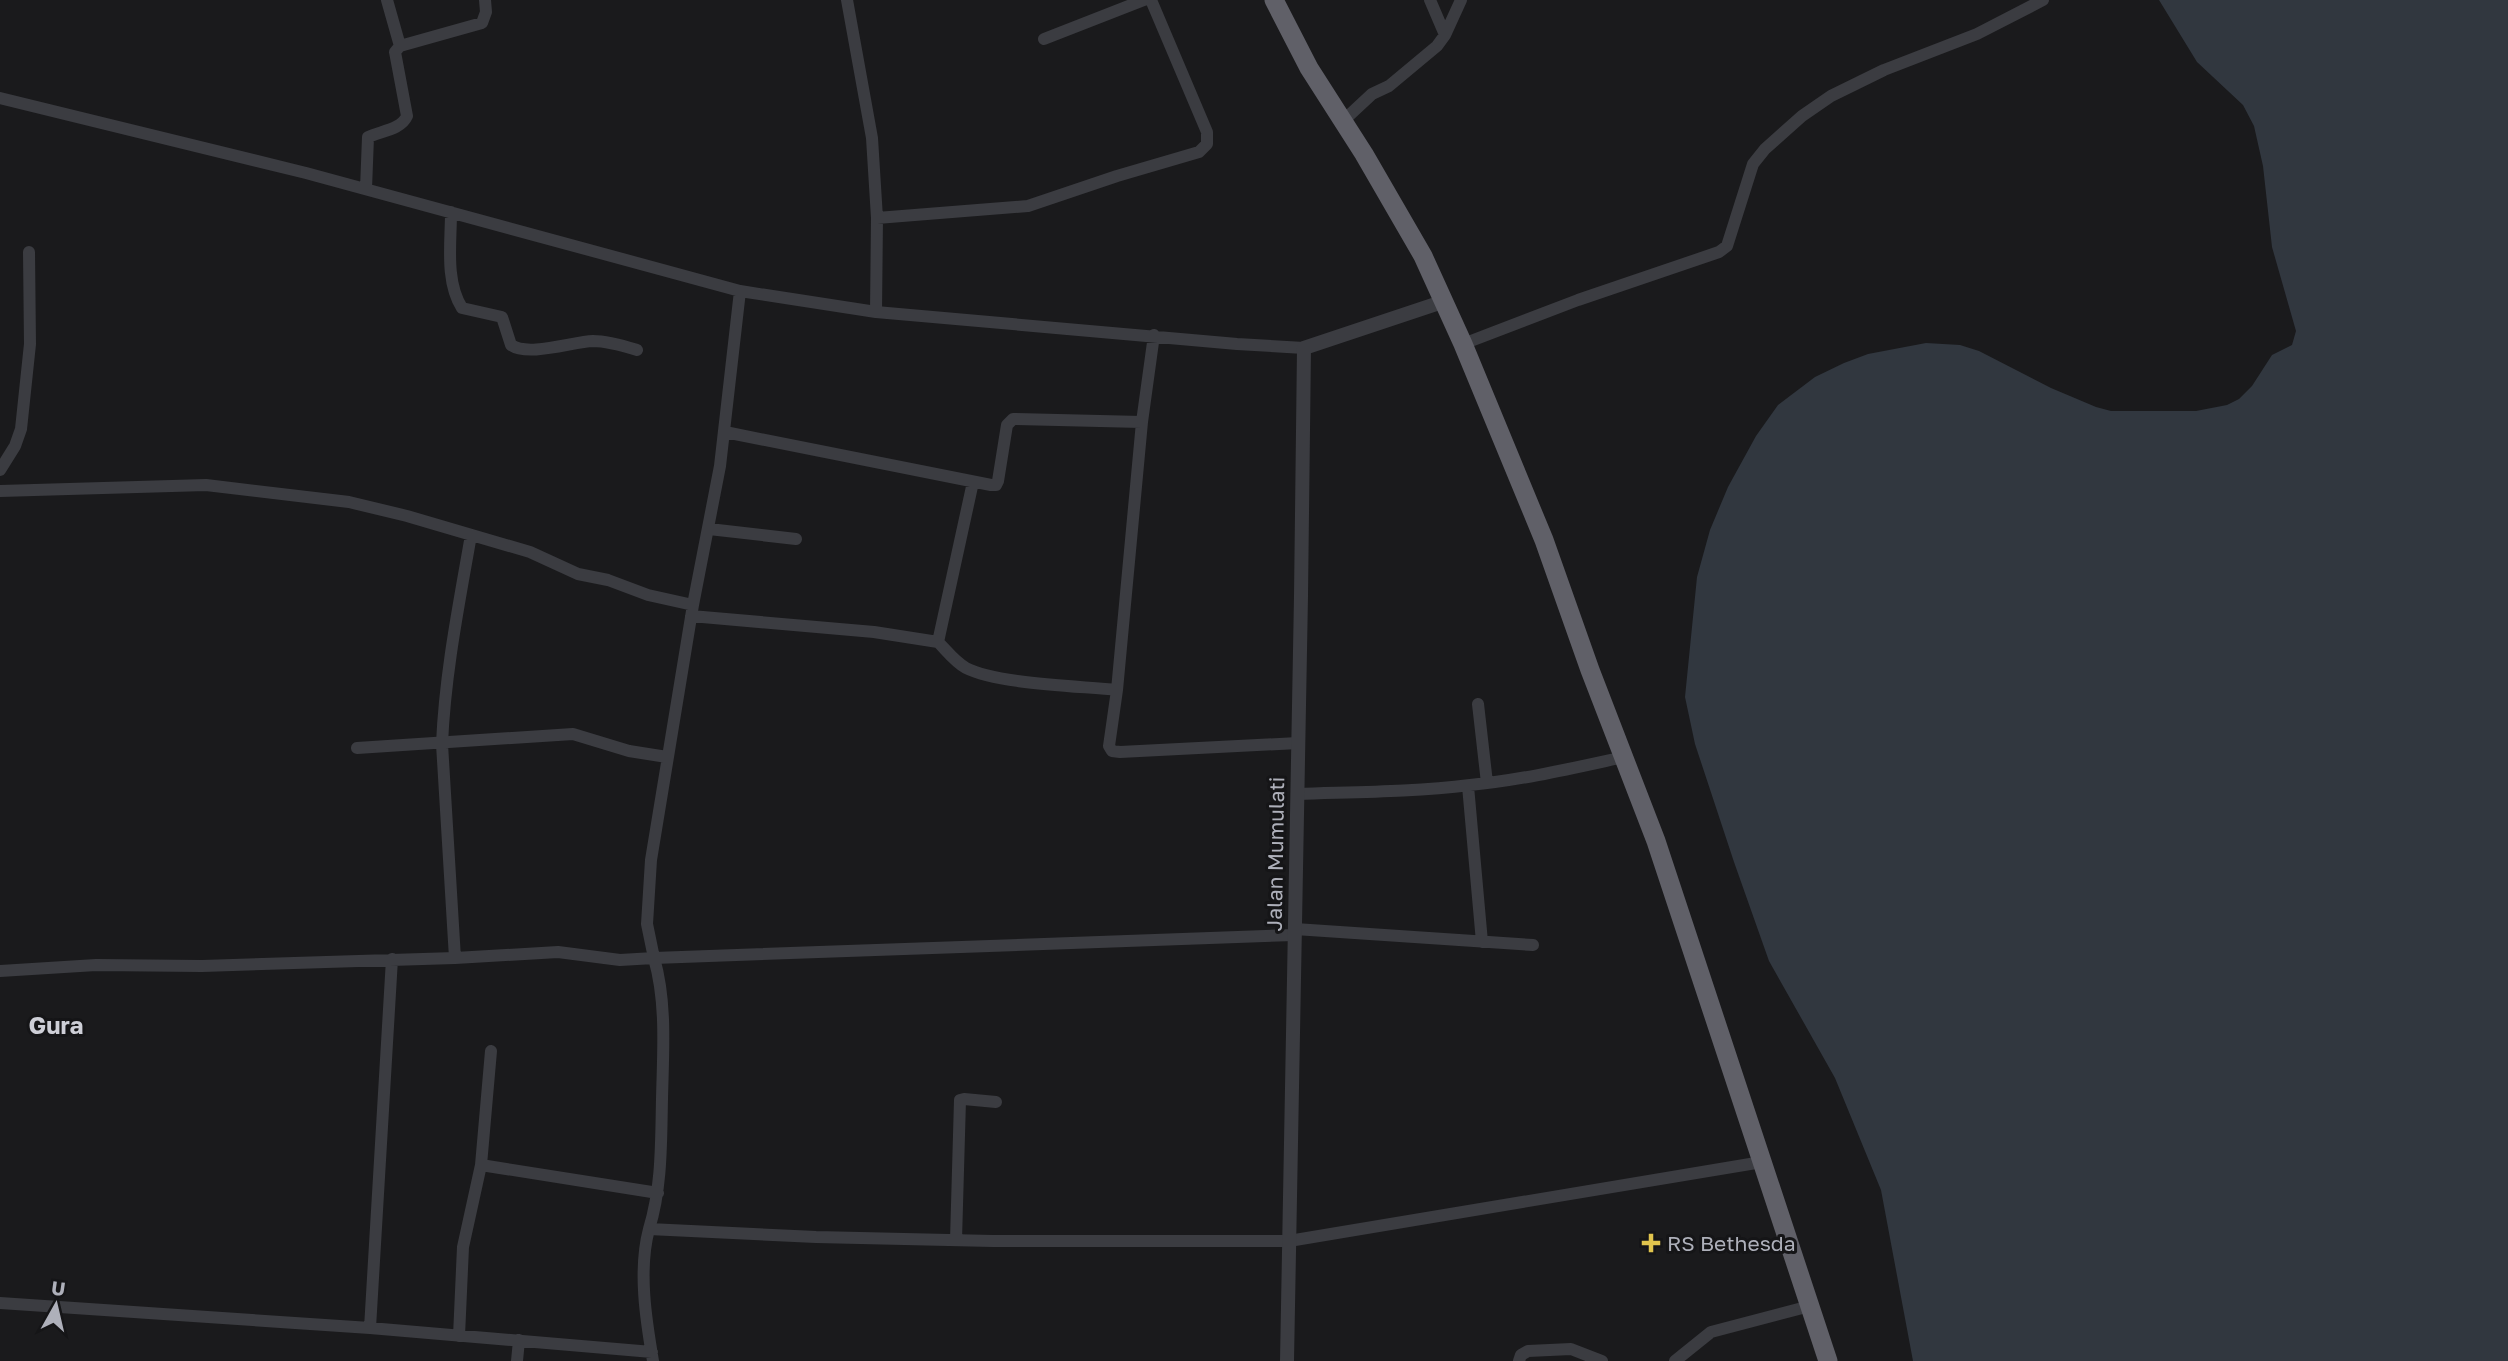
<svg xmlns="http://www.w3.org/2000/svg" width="2508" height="1361" font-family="'Golos Text',sans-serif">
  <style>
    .water { fill: #31373f }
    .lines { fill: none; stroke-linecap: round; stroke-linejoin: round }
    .minor { stroke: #3b3c41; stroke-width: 12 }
    .tertiary { stroke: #3b3c41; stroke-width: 14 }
    .trunk { stroke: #606068; stroke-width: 19 }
    .poi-dot { fill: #e1c44d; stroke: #151517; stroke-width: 2.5 }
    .labels { text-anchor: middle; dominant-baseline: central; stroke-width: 6; stroke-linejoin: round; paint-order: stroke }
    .street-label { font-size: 21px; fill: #aeb0ba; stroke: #151517 }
    .poi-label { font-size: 21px; fill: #aeb0ba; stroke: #151517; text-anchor: start }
    .quarter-label { font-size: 24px; font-weight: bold; fill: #cecfd7; stroke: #151517 }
  </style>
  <rect width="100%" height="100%" fill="#1a1a1c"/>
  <!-- water -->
  <path class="water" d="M2159,0H2508V1361H1913L1881,1190L1835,1078L1769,961L1734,862L1695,744L1685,697L1697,577L1710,530L1728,487L1756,436L1778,405L1815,377L1844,363L1868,354L1926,343L1960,345L1979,351L2051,388L2096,407L2111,411H2196L2227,405L2239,399L2252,386L2272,355L2292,345L2296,331L2272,247L2263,166L2254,126L2243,105L2197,62Z"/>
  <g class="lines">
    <!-- minor -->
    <path class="minor" d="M387,0L400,46
      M847,0L872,138L877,218L876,312
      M1430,0L1445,35
      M1044,39L1144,0
      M0,98L306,173L740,291L876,312L1237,344L1304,348
      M1343,121L1372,94L1389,86L1437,46L1445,35L1461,0
      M366,189L368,137C380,131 401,130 407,116L395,52L400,46L482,23L486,12L485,0
      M451,212C451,243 445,281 462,308L502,317L511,345C528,357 572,342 593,341C608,341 624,346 637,350
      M877,218L1028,206L1117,176L1199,152L1207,144V132L1151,0
      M740,291L720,466L693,605L651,860L647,924L654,958L1294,935
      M1154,335L1142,422L1117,690L1109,746L1112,751L1120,752L1298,743
      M1463,344L1578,300L1719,252L1727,246L1753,164L1765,149L1802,116L1831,96L1884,70L1977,34L2043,0
      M725,432L991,485H996L998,481L1007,425L1013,419L1142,422
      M0,470L15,446L21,429L30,344L29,252
      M0,491L206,485L349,502L407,516L530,552L578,574L608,580L648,595L693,605
      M709,529L796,539
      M691,616L874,632L938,642L973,482
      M938,642C947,651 955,662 966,668C997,684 1079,686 1117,690
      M1478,704L1487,783
      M357,748L573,734L629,751L667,757
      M1468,786L1482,942
      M1298,794C1355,792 1413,792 1470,785C1522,780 1573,768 1624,757
      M1295,929L1533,945
      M455,958L442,744C445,673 459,604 471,535
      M0,971L96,965L202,966L455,958L558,952L620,960L654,958C667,1003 663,1052 662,1099C661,1143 662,1187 649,1229
      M481,1165L658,1193
      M956,1240L960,1100L964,1099L996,1102
      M0,1303L370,1328L652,1352
      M370,1328L392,959
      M459,1336L463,1247L481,1165L491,1051
      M517,1361L519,1340
      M653,1361C646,1320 638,1270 649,1229L816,1237L993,1241H1289L1762,1162
      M1519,1361L1521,1355L1528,1351L1571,1349L1602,1361
      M1675,1361L1711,1332L1810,1306"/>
    <!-- tertiary -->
    <path class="tertiary" d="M1287,1361L1301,596L1304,348L1442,302"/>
    <!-- trunk -->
    <path class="trunk" d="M1274,0L1309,68L1364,154L1423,256L1463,344L1544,540L1590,670L1656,841L1828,1361"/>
  </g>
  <!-- markers -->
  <path class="poi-dot" d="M1647.5 1232.5h7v7h7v7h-7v7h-7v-7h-7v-7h7z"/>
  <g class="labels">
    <!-- street labels -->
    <g class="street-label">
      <text transform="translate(1275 854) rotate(-89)">Jalan Mumulati</text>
    </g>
    <!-- poi labels -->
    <g class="poi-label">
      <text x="1667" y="1243">RS Bethesda</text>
    </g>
    <!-- quarter labels -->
    <g class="quarter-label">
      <text x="56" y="1024">Gura</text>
    </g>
  </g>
  <!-- north arrow -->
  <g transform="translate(56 1305) rotate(8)" stroke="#151517" stroke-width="5" paint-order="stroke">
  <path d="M0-5L12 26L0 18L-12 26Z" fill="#aeb0ba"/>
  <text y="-10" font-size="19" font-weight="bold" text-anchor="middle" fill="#aeb0ba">U</text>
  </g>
</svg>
